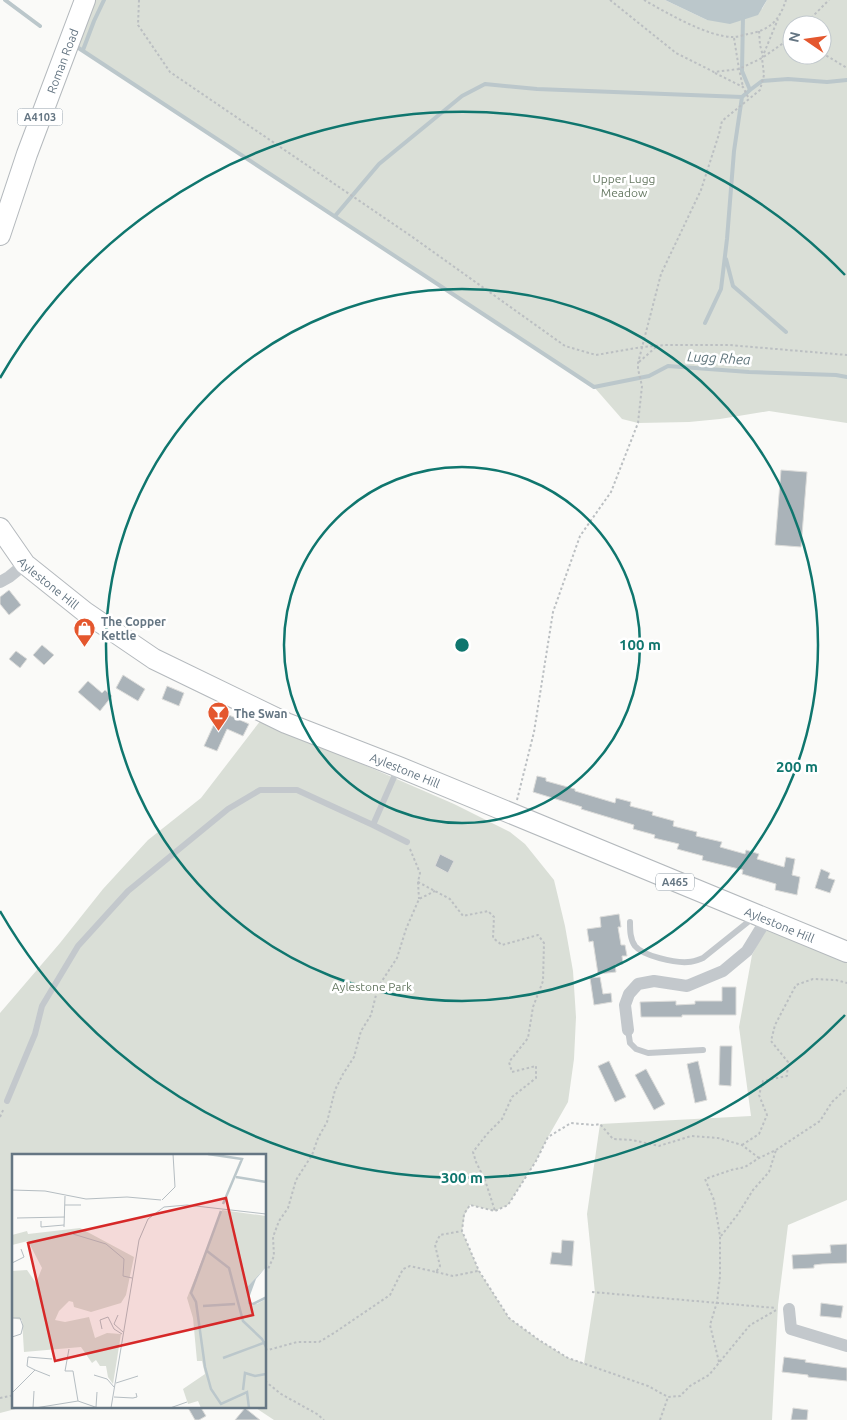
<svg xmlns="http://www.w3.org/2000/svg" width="847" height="1420" font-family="Ubuntu,sans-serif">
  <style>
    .green { fill: #dadfd7; fill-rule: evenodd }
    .water { fill: #bbc7cb }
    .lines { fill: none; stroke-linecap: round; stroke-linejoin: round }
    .stream { stroke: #bbc7cb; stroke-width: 4 }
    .building { fill: #aab3b9; stroke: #dcdcda }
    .trunk-casing { stroke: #b4b9bd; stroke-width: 22 }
    .path { stroke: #bbbfc2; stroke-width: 2; stroke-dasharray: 2.5 2.5; stroke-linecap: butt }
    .service { stroke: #c3c8cc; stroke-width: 6 }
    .minor { stroke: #c3c8cc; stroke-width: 12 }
    .trunk { stroke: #fff; stroke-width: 20 }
    .ring { fill: none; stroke: #0f766e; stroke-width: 2.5 }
    .labels { text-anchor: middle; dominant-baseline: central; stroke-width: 5; stroke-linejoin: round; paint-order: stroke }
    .shield { fill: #fff; stroke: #939fa8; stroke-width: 1 }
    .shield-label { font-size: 11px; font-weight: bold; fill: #657683 }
    .street-label { font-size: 12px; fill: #657683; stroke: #fff }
    .park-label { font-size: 12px; fill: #687a64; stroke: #fff }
    .poi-label { font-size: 12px; font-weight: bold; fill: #657683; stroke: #fff; text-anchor: start }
    .water-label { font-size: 14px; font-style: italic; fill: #60757c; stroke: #fff }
    .inset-river { fill: none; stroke: #bbc7cb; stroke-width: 2.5 }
    .inset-road { fill: none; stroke: #b5bdc2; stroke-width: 1 }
    .view { fill: #d62828; fill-opacity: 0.15; stroke: #d62828; stroke-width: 2.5 }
    .inset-edge { fill: none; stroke: #657683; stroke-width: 2.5 }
    .centre { fill: #0f766e; stroke: #fff; stroke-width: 2.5 }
    .ring-label { font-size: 15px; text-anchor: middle; font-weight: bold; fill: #0f766e; stroke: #fff; stroke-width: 5; stroke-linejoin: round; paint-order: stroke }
  </style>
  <rect width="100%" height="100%" fill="#fafaf8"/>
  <!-- green -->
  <path class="green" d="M95,0H665L707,20L762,9L767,0H847V423L769,411L720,419L689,422L638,423L622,419L594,387L77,47ZM792,25H822V55H792Z
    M261,720L454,804L510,832L525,844L554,880L565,926L573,971L576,1017L574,1059L568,1102L548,1137L536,1161L508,1205L495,1211L470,1205L465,1214L462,1231L479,1271L509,1318L539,1340L568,1358L584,1363L595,1293L587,1214L600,1124L751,1116L739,1027L752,955L766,927L847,960V1200L788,1225L778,1305L772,1420H274L253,1406H265V1155H14V1406H27L0,1413V1013L60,943L103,889L148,840L201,798Z"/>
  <!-- water -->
  <path class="water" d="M665,0H767L758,15L730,24L707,20Z"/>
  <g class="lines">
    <!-- stream -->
    <path class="stream" d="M5,0L40,26
      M743,16L742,71L750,90
      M77,47L594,387L649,376L668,366L749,372L836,375L847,377
      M83,50L94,21L104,0
      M335,216L379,164L462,96L485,84L537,89L742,97L750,90L762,81L788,79L827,82L847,80
      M726,259L733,286L786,332
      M705,323L721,289L727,239L734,151L742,97"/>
  </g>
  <!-- building -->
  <path class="building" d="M781,470L807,472L801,547L775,545Z
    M9,590L21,605L9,615L0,604V597Z
    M42,645L54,655L44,665L33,655Z
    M16,651L27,659L20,668L9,659Z
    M123,675L145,689L138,701L116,688Z
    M88,681L102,693L105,690L112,696L100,711L78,692Z
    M167,686L184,693L179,706L162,699Z
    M220,711L249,724L243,736L227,729L217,751L204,746Z
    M537,776L546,778V781L575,789V791L615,803L616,798L631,802L630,806L653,812L652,815L674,821L673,826L697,832L696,836L722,842L720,847L745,854L746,850L759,854L757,859L784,867L786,857L795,859L792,875L800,877L797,895L775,890L776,884L742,874L743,870L702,860L703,856L677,849L679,844L654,838L655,835L633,829L634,825L581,809L582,807L533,792Z
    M440,854L454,861L448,873L435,866Z
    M821,869L830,873L828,878L835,880L830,893L815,888Z
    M619,914L621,927H618L621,945H625L627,956H622L623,964L615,965L616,972L598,974L593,941L589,942L587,929L601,927L600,917Z
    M600,977L603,994L611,993L612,1002L594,1005L590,978Z
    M722,987H736V1015H682V1017H641L640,1002L676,1001V1005L695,1004V1001H722Z
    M720,1046H732L731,1086L719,1085Z
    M609,1061L626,1097L615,1102L598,1066Z
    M698,1061L707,1100L695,1103L687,1064Z
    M646,1069L665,1104L654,1110L635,1075Z
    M562,1240L574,1241L572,1266L550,1264L552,1252L561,1253Z
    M847,1244V1263L822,1264L814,1265V1268L793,1269L792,1255L831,1253L830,1245Z
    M821,1303L843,1306L841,1318L820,1316Z
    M784,1357L806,1360L805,1362L847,1368V1381L808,1377V1375L782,1372Z
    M187,1406H200L206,1416L199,1420H195Z
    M245,1408L260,1420H235Z
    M793,1408L808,1410L807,1420H791Z"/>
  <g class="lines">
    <defs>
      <g id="trunk">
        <path id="s1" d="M0,235L27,154L85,0"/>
        <path id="s2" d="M0,528L25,564L85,612L154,659L286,723L399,767L847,952"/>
      </g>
    </defs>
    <!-- trunk casing -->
    <use href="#trunk" class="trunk-casing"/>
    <!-- path -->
    <path class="path" d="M139,0L138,25L170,72L411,236L565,346L596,355L642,347L665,345H729L847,355
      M610,0L676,53L714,72L739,69L762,58L792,37
      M644,0C667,13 708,37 733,37C738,37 744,35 748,34C770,30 779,21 786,0
      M804,25L829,0
      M759,31L760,45L763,56
      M734,38L739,69L743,87
      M822,53L847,68
      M715,73L743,87L749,99
      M639,362L656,347
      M517,800L534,732L553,612L580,536L611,492L638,423L642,386L638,369V363L661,274L701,190L719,134L722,121L760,90L764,75L762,58L778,19
      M410,849L420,873L418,882L450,899L463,916L488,911L494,917L493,938L502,945L538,935L544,943L543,981L533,1007L528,1038L509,1062L512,1072L536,1066V1078L512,1097L502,1119L487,1134L473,1152L476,1162L485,1180L495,1211
      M418,882L419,899
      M0,1117L4,1108
      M742,1145L759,1134L767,1115L759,1095L763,1081L787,1076L788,1062L771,1041L775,1025L796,985L813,979L836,980L847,983
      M759,1158L742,1145L718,1138L691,1136L659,1146L632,1140L613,1139L600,1124L594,1125L571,1123L548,1137L536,1161L508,1205L495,1211L470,1205L464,1214L462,1231L479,1271L509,1318L539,1340L568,1358L648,1386L668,1397L680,1396L690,1386L709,1375L750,1325L778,1309
      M721,1236L738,1214L753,1190L769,1172L776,1150
      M265,1272L268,1269L274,1256L273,1237L279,1221L288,1208L296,1180L312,1155L318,1138L327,1122L335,1090L343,1074L354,1057L361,1031L371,1015L378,987L397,958L406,929L419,899L435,891
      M436,1272L453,1276L478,1271
      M592,1292L776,1308
      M265,1349L268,1350L297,1342H319L334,1333L390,1295L403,1269L410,1266L436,1272L440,1266L435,1245L440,1235L462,1231
      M719,1362L710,1325L717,1302L720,1276V1236L714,1200L705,1179L731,1170L745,1167L759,1158L776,1150L820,1121L832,1102L847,1088
      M265,1381L281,1394L317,1414L324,1420
      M0,1398L14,1395
      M660,1420L668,1397"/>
    <!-- service -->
    <path class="service" d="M373,825L407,842
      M630,922C630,930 630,939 635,946C643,956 675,963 688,962C694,962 698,960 703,958L753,918
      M628,1030L630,1043L636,1049L648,1053L703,1050
      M7,1101L35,1034L42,1006L78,946L128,891L228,809L260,790H297L373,825L398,768"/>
    <!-- minor -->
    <path class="minor" d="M0,582L9,577L25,564
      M628,1030L625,1005L629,994L638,984L654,981L687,986L723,971L747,951L766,920
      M789,1309L791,1329L847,1346"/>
    <!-- trunk -->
    <use href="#trunk" class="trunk"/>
  </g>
  <!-- distance rings -->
  <g class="ring">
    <circle cx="462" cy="645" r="178"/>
    <circle cx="462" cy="645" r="356"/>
    <path d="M845 1015A533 533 0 0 1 0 911M0 378A533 533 0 0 1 845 275"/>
  </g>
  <!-- icons -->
  <defs>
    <symbol id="shop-pin" viewBox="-11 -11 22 30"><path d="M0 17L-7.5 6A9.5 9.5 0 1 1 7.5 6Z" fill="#e4572e" stroke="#fff"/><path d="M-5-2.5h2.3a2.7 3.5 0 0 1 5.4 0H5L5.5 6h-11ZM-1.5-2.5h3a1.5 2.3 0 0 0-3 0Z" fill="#fff"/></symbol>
    <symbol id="bar-pin" viewBox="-11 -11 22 30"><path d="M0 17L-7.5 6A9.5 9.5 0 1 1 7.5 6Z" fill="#e4572e" stroke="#fff"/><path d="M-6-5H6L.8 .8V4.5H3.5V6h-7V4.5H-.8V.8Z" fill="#fff"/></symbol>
  </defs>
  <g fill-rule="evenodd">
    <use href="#shop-pin" x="72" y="616" width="25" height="34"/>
    <use href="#bar-pin" x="206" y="700" width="25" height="34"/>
  </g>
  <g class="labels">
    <!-- shield labels -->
    <g class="shield">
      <rect x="17.5" y="108.5" width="45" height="17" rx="4"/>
      <rect x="656" y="873.5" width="38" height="17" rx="4"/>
    </g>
    <g class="shield-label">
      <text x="40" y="117">A4103</text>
      <text x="675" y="882">A465</text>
    </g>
    <!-- street labels -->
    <g class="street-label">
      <text stroke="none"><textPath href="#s1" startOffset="185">Roman Road</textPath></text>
      <text stroke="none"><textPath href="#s2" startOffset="74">Aylestone Hill</textPath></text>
      <text stroke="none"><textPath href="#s2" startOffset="479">Aylestone Hill</textPath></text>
      <text stroke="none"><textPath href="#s2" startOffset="884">Aylestone Hill</textPath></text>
    </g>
    <!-- park labels -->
    <g class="park-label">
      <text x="624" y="178">Upper Lugg<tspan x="624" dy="14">Meadow</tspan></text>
      <text x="372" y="986">Aylestone Park</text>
    </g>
    <!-- poi labels -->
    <g class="poi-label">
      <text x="101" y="621">The Copper<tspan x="101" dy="14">Kettle</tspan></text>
      <text x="234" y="713">The Swan</text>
    </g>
    <!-- water labels -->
    <g class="water-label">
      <text transform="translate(719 358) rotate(3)">Lugg Rhea</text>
    </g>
  </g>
  <!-- overview -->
  <g transform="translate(12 1154)">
    <rect width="254" height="254" fill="#fafaf8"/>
    <path d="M210,56L254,62V113L236,132V149L245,150L254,145V254H189L186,247L176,250L171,235L193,220L190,207H185L181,164L175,144ZM68,74L122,103L114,141L109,149L79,158L62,153L61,148L57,147L47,157L43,166L53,168L77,163L83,184L95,179L109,180L101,230L96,223L94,212H88L84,206L80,209L69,193L12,198L10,166L0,164V117L15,116L24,129L30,114L16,87L0,91V81L15,77L16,80Z" fill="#dadfd7"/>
    <path d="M254,113L244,125L237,144L240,149L254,142V145L242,151L236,150V132Z" fill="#bbc7cb"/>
    <path class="inset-river" d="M196,0L230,5L211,50M224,23L254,28M209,57L179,139L184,148L193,213L199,235L209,250L235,238L237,254M195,97L217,114L231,167L250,185L254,193M191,152L223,150M211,204L254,188M231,236L233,219L243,222L254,220"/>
    <path class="inset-road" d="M0,36L33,37L74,45L115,43L149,46M150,46L163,33L161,0M53,51H69M152,53L175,51L254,60M5,64L53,63M29,67V73L52,71M52,73L53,42M61,80L94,90L112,105L111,122L120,124M0,109L12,103L9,95M106,161L102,170L111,178M0,164H8L11,172L9,180L0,183M90,175L88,166L96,163L102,175L110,180M57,195L53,217H61L66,247M23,216L38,222M82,221L95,225L102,233M104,229L126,222M0,239L23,216L15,212L16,203L40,205M102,243L121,244L125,243L124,239M84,253L85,238M21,254L22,237M23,254L66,247L86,254M99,254L127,86L136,65L152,53M158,254L175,248"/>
    <path class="view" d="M214,44L241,161L43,207L16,89Z"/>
    <rect width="254" height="254" class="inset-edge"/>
  </g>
  <circle cx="462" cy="645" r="8" class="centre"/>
  <g class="ring-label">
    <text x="640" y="650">100 m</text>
    <text x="797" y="772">200 m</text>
    <text x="462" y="1183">300 m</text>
  </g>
  <!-- north arrow -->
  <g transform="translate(807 40) rotate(283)"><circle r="24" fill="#ffffff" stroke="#c1c8cd"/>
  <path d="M0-4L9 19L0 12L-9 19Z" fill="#e4572e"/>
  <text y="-8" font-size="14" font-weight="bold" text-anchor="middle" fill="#657683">N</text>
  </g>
</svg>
